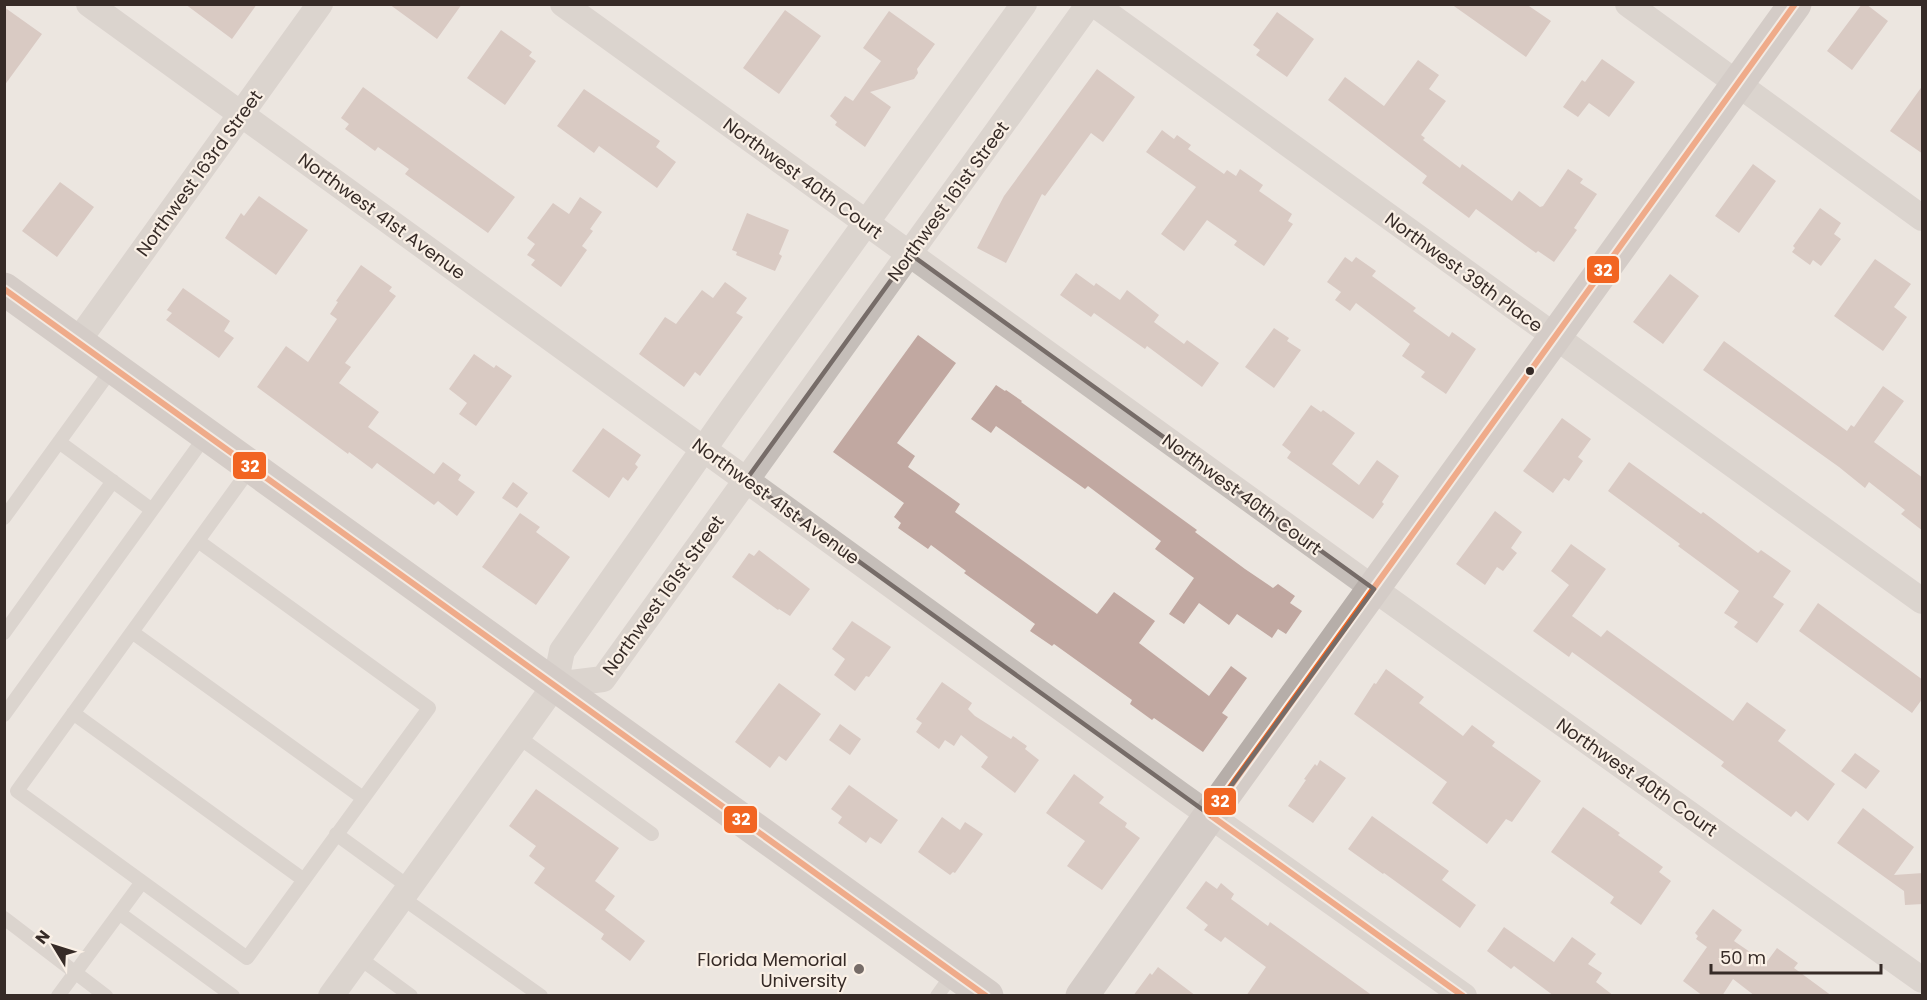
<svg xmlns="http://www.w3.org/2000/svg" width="1927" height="1000" font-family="Poppins,sans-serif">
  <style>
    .building { fill: #c1a8a1 }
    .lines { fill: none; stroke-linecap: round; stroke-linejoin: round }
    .lane { stroke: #c5beb9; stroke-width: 14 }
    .street { stroke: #c5beb9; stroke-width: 26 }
    .secondary { stroke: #b6aea9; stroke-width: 33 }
    .bus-1-casing { stroke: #faf0e6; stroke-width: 10 }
    .bus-1 { stroke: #f26522; stroke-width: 6 }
    .marked { fill: none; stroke: #766c68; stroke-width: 4.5; stroke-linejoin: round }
    .bus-dot { fill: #362b27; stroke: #faf0e6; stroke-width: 2 }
    .poi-dot { fill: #766c68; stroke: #faf0e6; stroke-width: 2 }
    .labels { text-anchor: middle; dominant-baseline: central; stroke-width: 4.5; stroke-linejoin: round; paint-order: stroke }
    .street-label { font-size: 18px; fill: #362b27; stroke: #faf0e6 }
    .poi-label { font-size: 18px; fill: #362b27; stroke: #faf0e6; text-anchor: end }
    .line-badge { stroke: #faf0e6; stroke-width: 2 }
    .badge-label { font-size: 16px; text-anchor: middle; font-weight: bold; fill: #fff }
  </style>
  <rect width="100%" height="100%" fill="#ece6e0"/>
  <!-- building -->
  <path class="building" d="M185,4H257L232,39Z
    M389,4H462L437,39Z
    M1451,4H1526L1551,21L1526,57Z
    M1862,4H1866L1888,21L1852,70L1827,51Z
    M4,7L42,34L4,86Z
    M785,10L821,36L779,94L743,68Z
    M889,11L935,44L917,69L918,73L914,79L870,92L891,107L865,147L835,125L837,122L830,116L845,96L853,101L881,61L863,48Z
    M1277,12L1314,39L1287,77L1256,55L1260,50L1253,45Z
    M501,30L532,52L529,56L536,61L505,105L467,78Z
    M1602,59L1635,82L1609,117L1589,103L1578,117L1563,107L1582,80L1585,82Z
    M1418,60L1439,75L1429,89L1446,101L1421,135L1425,138L1423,140L1460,168L1462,164L1512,201L1519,191L1540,207L1543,206L1568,169L1583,179L1580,183L1597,194L1574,228L1577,230L1554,262L1538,251L1536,253L1476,209L1469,218L1422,183L1427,176L1328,100L1345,77L1384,106Z
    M1097,69L1135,97L1103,142L1091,133L1045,196L1042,194L1006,263L977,248L1004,196Z
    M1923,85V154L1890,131Z
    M363,87L515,197L488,233L405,174L409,169L378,147L375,151L345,129L349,124L341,118Z
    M584,89L660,141L656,147L676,162L657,188L599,146L594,153L557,126Z
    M1162,130L1174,139L1177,135L1191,145L1188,149L1224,174L1227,170L1236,176L1240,169L1263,185L1259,191L1292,214L1288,221L1293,224L1264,266L1234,245L1237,241L1207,220L1184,251L1161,234L1196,187L1146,152Z
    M1753,164L1776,181L1739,233L1715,216Z
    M60,182L94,207L57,257L22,231Z
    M259,196L308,230L276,275L225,238L241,213L244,216Z
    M580,197L602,212L590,229L593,231L582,246L587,250L561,287L531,265L535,260L527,255L535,244L527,238L553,203L569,214Z
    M1820,208L1841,223L1834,234L1841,239L1821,266L1813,260L1810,265L1792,252L1795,248L1793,246Z
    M747,213L789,230L779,254L782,256L775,271L736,255L737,252L732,250Z
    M1345,257L1352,262L1356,257L1376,271L1372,276L1416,308L1413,311L1449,337L1452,332L1476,349L1446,394L1421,377L1425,372L1402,356L1410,344L1356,303L1350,311L1335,300L1341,292L1327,282Z
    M1875,259L1911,284L1894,307L1907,317L1883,351L1834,316Z
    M361,265L392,287L389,291L396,296L345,363L351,367L339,383L379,412L368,427L434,474L443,462L461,475L458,480L475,492L457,516L438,501L434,505L377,463L372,469L349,452L348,454L257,387L286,346L308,362L337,319L330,314L338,302L336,301Z
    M1076,273L1094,286L1096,283L1120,300L1127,290L1159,315L1154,322L1184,344L1187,340L1219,363L1202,387L1147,346L1145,349L1094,313L1091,317L1060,295Z
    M1670,274L1699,296L1663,344L1633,322Z
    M725,282L747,298L736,313L743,317L700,376L695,372L684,387L639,354L665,317L676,324L702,290L713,298Z
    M183,288L230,321L224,331L234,338L219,358L166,320L172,313L167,310Z
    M1274,328L1289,338L1287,341L1301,350L1274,388L1245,367Z
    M918,335L956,363L897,443L915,456L908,467L960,504L955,512L1097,614L1114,592L1155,621L1139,643L1209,696L1231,666L1247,678L1222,713L1228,717L1203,752L1154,718L1152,720L1130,704L1132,700L1054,644L1052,646L1030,631L1035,624L964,573L966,571L931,545L928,549L898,528L901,523L894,517L904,503L833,452Z
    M1724,341L1847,431L1851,425L1854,427L1883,386L1904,401L1874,442L1923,478V531L1901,514L1905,510L1869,482L1865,488L1839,467L1703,370Z
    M474,354L494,368L496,365L512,376L476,426L459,414L467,403L449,389Z
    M996,385L1005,391L1006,390L1022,401L1021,402L1197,530L1195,532L1245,569L1273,588L1278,584L1295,596L1290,603L1302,611L1286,634L1278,629L1272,638L1237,614L1229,625L1199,603L1184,624L1169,614L1194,578L1155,549L1161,541L1088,486L1085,489L996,426L991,433L971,419Z
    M1311,405L1321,412L1323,410L1355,433L1332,464L1359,485L1377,460L1399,476L1382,502L1384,504L1373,519L1287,458L1291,452L1282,445Z
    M1562,418L1591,439L1578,457L1583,461L1569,481L1564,478L1553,493L1523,471Z
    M603,428L641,455L635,464L638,467L628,481L623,477L609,498L572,471Z
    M1629,462L1701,514L1703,512L1758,553L1761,550L1791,571L1773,597L1784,604L1757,643L1734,627L1738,622L1724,613L1739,591L1678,546L1680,544L1608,491Z
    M513,482L528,493L517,508L502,498Z
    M1495,511L1522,532L1511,548L1517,553L1503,571L1497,567L1485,585L1456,564Z
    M520,513L540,527L536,532L570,557L536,605L482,567Z
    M1571,544L1606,569L1572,616L1601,637L1607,630L1733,721L1747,702L1786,730L1778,741L1835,784L1808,821L1796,811L1791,817L1721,766L1724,762L1572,652L1569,657L1533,631L1569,585L1551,571Z
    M759,550L810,589L790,616L779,609L778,610L732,577L749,553L754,556Z
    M1818,603L1923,680V698L1912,713L1799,631Z
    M852,621L891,647L869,677L866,676L855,691L834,675L845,659L832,649Z
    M1386,669L1424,697L1419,703L1463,736L1472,725L1495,742L1492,746L1541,781L1512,822L1506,819L1487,844L1432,803L1447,782L1354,714L1374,683L1376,684Z
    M942,682L972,703L968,709L975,716L1011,739L1013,736L1027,746L1025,749L1039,760L1015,793L981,767L988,757L961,735L954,746L945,740L939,749L916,732L922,723L916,719Z
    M779,683L821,714L786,761L779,756L770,768L735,742Z
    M840,724L861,739L850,755L829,740Z
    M1855,753L1880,771L1866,789L1841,771Z
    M1320,760L1346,778L1313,823L1288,806L1306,780L1304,779L1315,764L1317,766Z
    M1074,774L1104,797L1099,803L1127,823L1125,827L1140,838L1102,890L1067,866L1085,841L1046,813Z
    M849,785L898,820L881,844L870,837L866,843L838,823L842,817L831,809Z
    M536,789L619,848L595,881L615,896L605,910L645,941L630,961L601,939L604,934L534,883L545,868L529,856L536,846L509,826Z
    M1583,807L1620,833L1618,835L1663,867L1659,872L1671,881L1641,925L1610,903L1614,897L1551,852Z
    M1863,808L1914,847L1894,875L1923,873V904L1905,905L1904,891L1837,843Z
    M1372,816L1449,871L1442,880L1476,905L1460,928L1384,873L1383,874L1348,849Z
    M942,817L960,830L965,822L983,834L955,873L953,872L950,875L918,852Z
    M1206,881L1217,889L1221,883L1234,894L1231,899L1268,926L1270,922L1373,996H1246L1266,967L1225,937L1221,942L1204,930L1208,925L1186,908Z
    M1713,909L1742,930L1734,941L1766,963L1777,948L1798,963L1794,968L1832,996H1755L1733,979L1722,996H1703L1683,981L1707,947L1696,939L1698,936L1695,933Z
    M1504,927L1554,962L1572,937L1596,954L1588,964L1602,973L1596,982L1614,996H1554L1514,966L1511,969L1487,951Z
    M1158,967L1196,996H1133L1150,973L1152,975Z"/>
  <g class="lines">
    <!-- lane -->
    <path class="lane" d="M59,442L152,510
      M4,518L114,366
      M198,541L429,708L247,958L17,791L252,466
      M132,632L363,798
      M4,633L113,481
      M73,713L304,880
      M4,715L207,434
      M517,736L652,834
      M336,834L409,887
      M401,897L541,996
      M119,913L233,996
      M4,918L106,996
      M358,957L411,996
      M58,996L142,882
      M937,996L954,972"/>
    <!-- street -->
    <path class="street" d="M89,4L1181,795L1464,996
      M563,4L1374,589L1922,980
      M1094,4L1922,601
      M1628,4L1922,218
      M78,341L320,4
      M555,685L603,679L1089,4
      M331,996L555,685L562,651L731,410L1024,4"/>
    <!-- secondary -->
    <path class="secondary" d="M4,289L987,996
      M1082,996L1210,815L1795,4"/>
    <defs>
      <path id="bus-1" d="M4,289L986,996
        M1463,996L1210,815L1795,4"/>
    </defs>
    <!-- bus-1 casing -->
    <use href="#bus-1" class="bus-1-casing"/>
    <!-- bus-1 -->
    <use href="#bus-1" class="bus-1"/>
  </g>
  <!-- marked area -->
  <path d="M0 0H1927V1000H0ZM910,254L1374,589L1210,815L746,480Z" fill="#ece6e0" fill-opacity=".55" fill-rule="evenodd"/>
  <path class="marked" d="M910,254L1374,589L1210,815L746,480Z"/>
  <!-- markers -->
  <circle class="bus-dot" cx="1530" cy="371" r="5"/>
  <circle class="poi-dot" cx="859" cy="969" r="6"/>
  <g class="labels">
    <!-- street labels -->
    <g class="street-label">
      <text transform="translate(199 173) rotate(-54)">Northwest 163rd Street</text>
      <text transform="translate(803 178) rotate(36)">Northwest 40th Court</text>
      <text transform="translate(948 201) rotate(-54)">Northwest 161st Street</text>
      <text transform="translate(382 216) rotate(36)">Northwest 41st Avenue</text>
      <text transform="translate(1464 272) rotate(36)">Northwest 39th Place</text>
      <text transform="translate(1242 494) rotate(36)">Northwest 40th Court</text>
      <text transform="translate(776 501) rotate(36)">Northwest 41st Avenue</text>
      <text transform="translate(663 595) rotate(-54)">Northwest 161st Street</text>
      <text transform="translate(1637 777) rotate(35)">Northwest 40th Court</text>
    </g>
    <!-- poi labels -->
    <g class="poi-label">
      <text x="847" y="959">Florida Memorial<tspan x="847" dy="21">University</tspan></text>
    </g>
  </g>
  <g class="line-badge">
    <rect x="1586" y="255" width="34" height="29" rx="6" fill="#f26522"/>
    <rect x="232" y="451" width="35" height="29" rx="6" fill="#f26522"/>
    <rect x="1203" y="787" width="34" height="29" rx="6" fill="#f26522"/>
    <rect x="723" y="805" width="35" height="29" rx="6" fill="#f26522"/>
  </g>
  <g class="badge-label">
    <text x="1603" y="276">32</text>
    <text x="250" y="472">32</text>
    <text x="1220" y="807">32</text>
    <text x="741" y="825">32</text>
  </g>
  <!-- border -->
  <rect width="1927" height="1000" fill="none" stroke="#362b27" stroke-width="12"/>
  <!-- north arrow -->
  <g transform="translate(54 946) rotate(308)" stroke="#faf0e6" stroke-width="4.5" paint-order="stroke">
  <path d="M0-4.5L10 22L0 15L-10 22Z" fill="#362b27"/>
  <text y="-9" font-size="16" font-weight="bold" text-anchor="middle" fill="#362b27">N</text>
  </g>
  <!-- scale -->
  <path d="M1711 964v9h170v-9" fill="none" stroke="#362b27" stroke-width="3"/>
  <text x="1720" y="964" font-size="18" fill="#362b27" stroke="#faf0e6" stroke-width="4.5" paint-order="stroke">50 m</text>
</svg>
